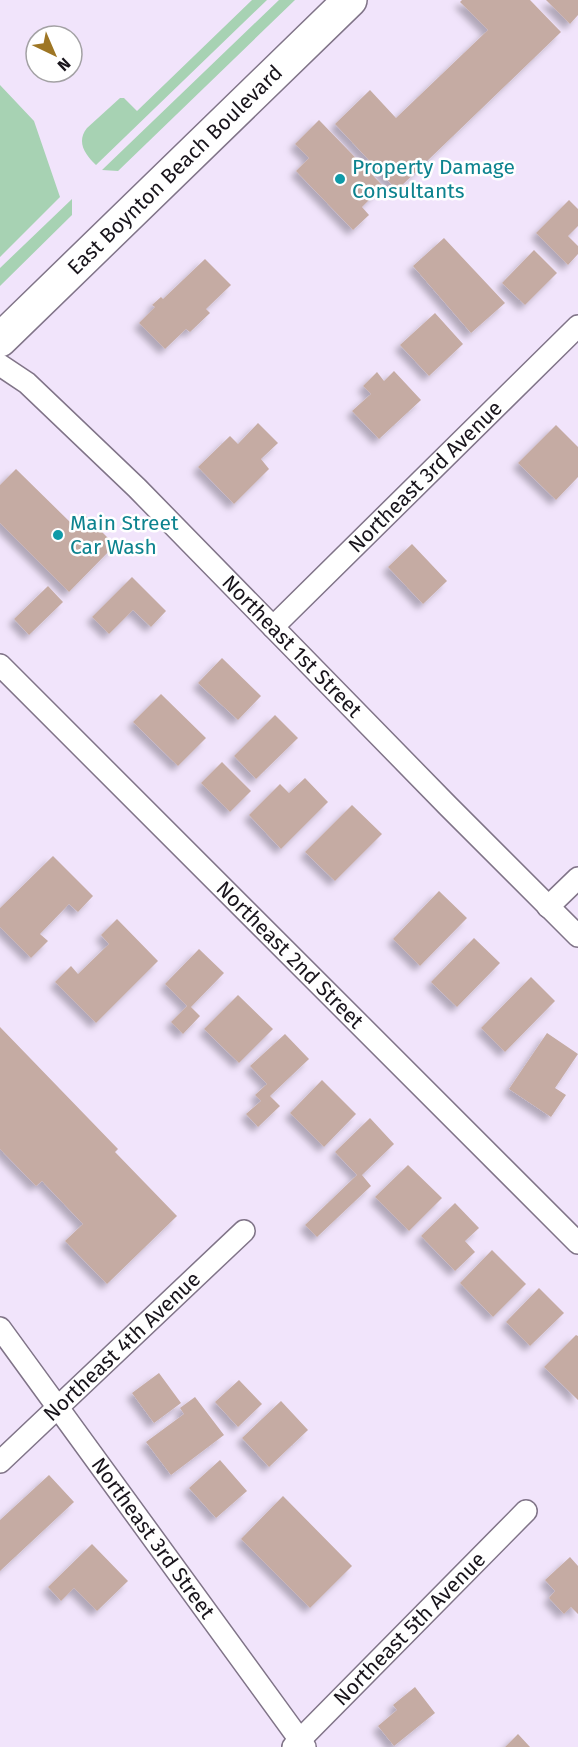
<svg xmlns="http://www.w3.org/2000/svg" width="578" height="1747" font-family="'Fira Sans',sans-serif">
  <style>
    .green { fill: #a7d2b3 }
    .building { fill: #c5aba3; filter: url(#shadow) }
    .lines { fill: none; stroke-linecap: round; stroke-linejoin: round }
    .street-casing { stroke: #807488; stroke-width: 24 }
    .primary-casing { stroke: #807488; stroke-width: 36 }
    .street { stroke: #fff; stroke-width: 21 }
    .primary { stroke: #fff; stroke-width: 33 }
    .culture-dot { fill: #0f9aa8; stroke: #fff; stroke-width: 2 }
    .labels { text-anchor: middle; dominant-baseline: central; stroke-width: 5; stroke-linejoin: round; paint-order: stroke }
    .culture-label { font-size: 21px; fill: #0d838f; stroke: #fff; text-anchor: start }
    .street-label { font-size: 21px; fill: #18141b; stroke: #fff }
  </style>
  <defs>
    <filter id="shadow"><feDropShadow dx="-5.5" dy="5.5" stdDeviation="3" flood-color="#0004"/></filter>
  </defs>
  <rect width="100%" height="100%" fill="#f1e4fb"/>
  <!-- green -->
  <path class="green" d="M252,0H267L96,165C85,154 76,142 87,128L120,98H124L137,111Z
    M279,0H295L118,171L102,170Z
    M0,85L34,121L60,197L0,257Z
    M72,199V215L0,286V268Z"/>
  <!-- building -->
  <path class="building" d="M462,0H530L561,32L397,190L335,124L370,90L396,118L488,30L460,2Z
    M546,0H578V15L570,24Z
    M319,120L383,186L362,207L369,215L353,230L296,171L309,158L295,144Z
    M569,200L578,209V226L568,236L578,246V254L568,265L536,233Z
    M444,238L505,303L471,333L413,266Z
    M534,250L557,273L525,305L502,283Z
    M205,259L231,285L206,309L210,313L190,332L186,329L165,349L139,323L155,307L152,305L161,297L163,299Z
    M435,313L463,344L429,376L400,345Z
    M394,371L421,400L379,439L352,411L371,394L363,386L377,372L384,381Z
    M258,423L278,443L261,459L269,469L234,504L198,467L230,436L238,444Z
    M556,425L578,447V477L556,500L518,463Z
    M16,469L72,524L83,513L115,545L69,592L0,523V485Z
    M412,544L447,581L423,604L388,567Z
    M132,577L166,611L151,627L133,610L109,634L92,617Z
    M48,586L63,602L29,635L14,619Z
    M222,658L261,696L238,720L198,683Z
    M161,694L206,738L178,766L133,722Z
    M275,715L298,738L256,779L234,756Z
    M222,762L251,791L230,812L201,783Z
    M305,778L328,802L281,849L249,815L280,784L289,793Z
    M352,805L382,834L335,881L305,852Z
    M53,856L93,896L78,912L69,904L40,934L48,941L31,958L0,927V908Z
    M439,891L467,918L420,966L393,939Z
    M117,919L158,961L96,1023L55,982L71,966L78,974L109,944L101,935Z
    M474,938L500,963L457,1007L431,982Z
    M199,949L224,973L191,1007L200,1016L183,1034L171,1022L187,1006L165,984Z
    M531,977L555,1001L505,1052L481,1028Z
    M238,995L273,1029L239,1063L204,1029Z
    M0,1027L118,1149L115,1152L177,1216L107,1284L65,1241L83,1224L42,1181L36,1186L0,1149Z
    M547,1033L578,1054L555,1088L566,1095L551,1117L509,1089Z
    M285,1034L309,1059L270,1096L280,1106L258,1127L246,1114L261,1101L255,1095L267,1084L250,1066Z
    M322,1080L356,1114L324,1147L290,1113Z
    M370,1118L394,1144L362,1175L371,1186L317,1237L305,1225L357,1175L335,1152Z
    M408,1165L442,1198L409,1231L375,1197Z
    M455,1203L479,1228L465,1241L475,1252L455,1271L421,1236Z
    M492,1250L526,1284L493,1317L460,1283Z
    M539,1288L564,1313L530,1346L506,1322Z
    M576,1335L578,1336V1400L544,1367Z
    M159,1373L181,1403L154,1423L132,1393Z
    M239,1380L262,1404L238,1427L215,1402Z
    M195,1397L224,1435L171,1475L146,1442L184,1414L180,1408Z
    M281,1401L308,1430L269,1467L242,1438Z
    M220,1460L247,1491L216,1518L189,1488Z
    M49,1475L74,1502L0,1571V1520Z
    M283,1496L352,1566L310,1608L241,1539Z
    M92,1544L128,1581L97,1611L74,1588L61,1601L48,1587Z
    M570,1557L578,1566V1614L571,1607L564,1614L549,1598L555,1591L545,1580Z
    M415,1687L435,1713L394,1746L378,1726L397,1710L393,1705Z
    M518,1734L530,1747H505Z"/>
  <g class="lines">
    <defs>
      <g id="street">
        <path id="s1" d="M0,365L27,383L137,488L448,806L578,936"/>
        <path id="s2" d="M273,627L578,326"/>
        <path id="s3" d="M0,665L578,1243"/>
        <path d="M548,907L578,878"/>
        <path id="s4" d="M0,1328L305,1747"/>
        <path id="s5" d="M0,1462L244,1231"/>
        <path id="s6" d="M293,1747L526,1511"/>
      </g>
      <g id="primary">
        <path id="s7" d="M0,340L350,0"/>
      </g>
    </defs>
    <!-- street casing -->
    <use href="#street" class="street-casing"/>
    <!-- primary casing -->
    <use href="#primary" class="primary-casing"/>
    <!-- street -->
    <use href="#street" class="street"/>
    <!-- primary -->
    <use href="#primary" class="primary"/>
  </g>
  <!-- markers -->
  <g class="culture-dot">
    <circle cx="340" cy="179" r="6"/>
    <circle cx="58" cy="535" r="6"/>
  </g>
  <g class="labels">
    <!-- culture labels -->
    <g class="culture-label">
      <text x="352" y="167">Property Damage<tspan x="352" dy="24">Consultants</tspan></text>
      <text x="70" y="523">Main Street<tspan x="70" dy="24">Car Wash</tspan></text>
    </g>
    <!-- street labels -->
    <g class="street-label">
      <text stroke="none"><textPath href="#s7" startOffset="244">East Boynton Beach Boulevard</textPath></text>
      <text stroke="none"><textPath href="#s2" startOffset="214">Northeast 3rd Avenue</textPath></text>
      <text stroke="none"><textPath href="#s1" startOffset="406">Northeast 1st Street</textPath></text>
      <text stroke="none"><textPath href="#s3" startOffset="410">Northeast 2nd Street</textPath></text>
      <text stroke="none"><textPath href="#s5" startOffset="168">Northeast 4th Avenue</textPath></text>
      <text stroke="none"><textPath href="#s4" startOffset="260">Northeast 3rd Street</textPath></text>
      <text stroke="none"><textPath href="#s6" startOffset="166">Northeast 5th Avenue</textPath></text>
    </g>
  </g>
  <!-- north arrow -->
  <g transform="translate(54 54) rotate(136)"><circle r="28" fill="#ffffff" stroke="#a3a1a4" stroke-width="1.5"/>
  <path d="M0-4.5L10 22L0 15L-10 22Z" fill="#9e7624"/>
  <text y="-9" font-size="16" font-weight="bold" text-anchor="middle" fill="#18141b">N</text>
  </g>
</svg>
